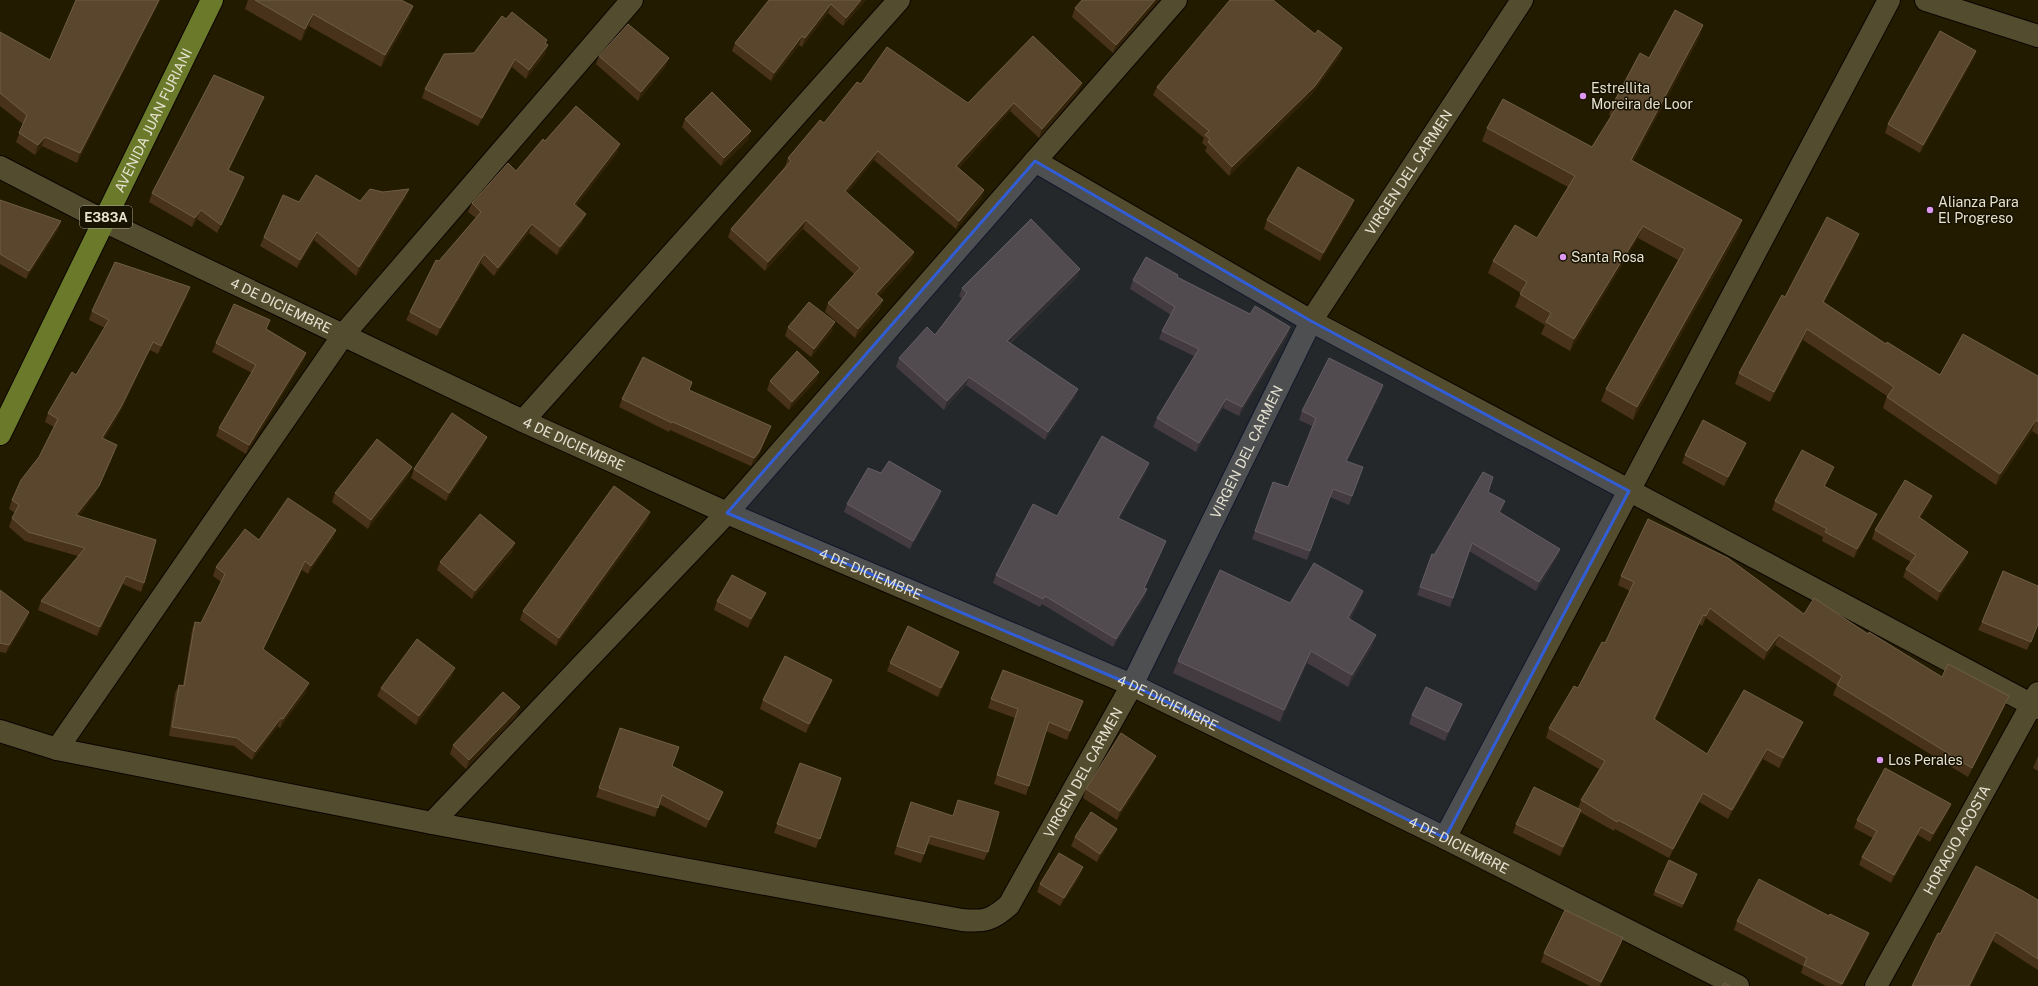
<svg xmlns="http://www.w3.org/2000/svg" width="2038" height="986" font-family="'Public Sans',sans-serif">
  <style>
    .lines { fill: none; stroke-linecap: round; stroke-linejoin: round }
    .minor-casing { stroke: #0b0500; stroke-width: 24 }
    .tertiary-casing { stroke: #0b0500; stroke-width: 24 }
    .primary-casing { stroke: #0b0500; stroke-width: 24 }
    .minor { stroke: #544c2f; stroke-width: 22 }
    .tertiary { stroke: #544c2f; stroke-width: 22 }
    .primary { stroke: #6b7a2a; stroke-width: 22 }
    .wall { fill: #48331a }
    .shaded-wall { fill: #322207 }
    .building { fill: #59462d; stroke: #6f5e47 }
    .marked { fill: #315dd7; fill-opacity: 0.2; stroke: #315dd7; stroke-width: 3; stroke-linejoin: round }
    .poi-dot { fill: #de98f2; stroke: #181200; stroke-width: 1.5 }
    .labels { text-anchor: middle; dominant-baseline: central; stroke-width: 3; stroke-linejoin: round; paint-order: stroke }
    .shield { fill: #181200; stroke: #a8a492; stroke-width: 1 }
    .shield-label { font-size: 13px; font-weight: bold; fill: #e6e2d1 }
    .poi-label { font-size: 14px; fill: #e6e2d1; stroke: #181200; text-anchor: start }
    .street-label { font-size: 14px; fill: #e6e2d1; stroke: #181200 }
  </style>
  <rect width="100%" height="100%" fill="#221b00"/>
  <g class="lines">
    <defs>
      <g id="minor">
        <path d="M1926,0L2038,36"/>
        <path d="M1035,161L1311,321L2038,708"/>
        <path id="s1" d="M104,221L523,421L727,513L1132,685L1445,838L1738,986"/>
        <path d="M523,421L899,0"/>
        <path id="s2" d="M0,731L57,749L432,823L962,920C985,922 992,920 1009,905L1132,685L1311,321L1522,0"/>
        <path d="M57,749L344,334L632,0"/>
        <path d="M432,823L727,513L1176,0"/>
        <path d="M1445,838L1889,0"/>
        <path id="s3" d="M1876,986L2038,693"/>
      </g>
      <path id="tertiary" d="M0,167L104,221"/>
      <g id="primary">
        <path id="s4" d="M0,434L212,0"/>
      </g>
    </defs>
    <!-- minor casing -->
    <use href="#minor" class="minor-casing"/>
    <!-- tertiary casing -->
    <use href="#tertiary" class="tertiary-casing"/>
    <!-- primary casing -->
    <use href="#primary" class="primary-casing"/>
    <!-- minor -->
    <use href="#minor" class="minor"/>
    <!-- tertiary -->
    <use href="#tertiary" class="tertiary"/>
    <!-- primary -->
    <use href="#primary" class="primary"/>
  </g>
  <!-- wall -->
  <path class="wall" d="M160,0L77,163L42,146L35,155L16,142L23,124L0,106V32L50,60Z
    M248,0H401L413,6L409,18L381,67L309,26L301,41L245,9Z
    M769,0H866L843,26L828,13L802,47L799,45L771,81L732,51L735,43Z
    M1082,0H1159L1113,53L1072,17L1075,8Z
    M1703,25L1699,38L1633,161L1742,220L1738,233L1633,420L1601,401L1606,389L1678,260L1638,238L1570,351L1541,334L1545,325L1515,307L1521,293L1488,273L1493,261L1537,238L1568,187L1482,141L1487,128L1592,147L1611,116L1609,115L1614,102L1649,58Z
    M1315,34L1342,48L1339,57L1312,94L1229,176L1205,151L1207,147L1202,143L1204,138L1153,95L1157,87Z
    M546,43L545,54L526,79L512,67L478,126L422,98L425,89L474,53Z
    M1976,51L1973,60L1920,153L1885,133L1888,124Z
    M599,56L666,66L638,101L596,64Z
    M861,84L968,103L1079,91L1039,138L1010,111L959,168L984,190L981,199L956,229L874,160L847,193L914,252L911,261L879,296L880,309L855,338L825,312L828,303L854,274L803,229L765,271L728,237L731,229L785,167L788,158L824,123Z
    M264,97L260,105L229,170L241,186L217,233L197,219L192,227L149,202L152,193Z
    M685,119L748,140L721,166L682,127Z
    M545,141L617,153L576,206L582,223L557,255L529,233L494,276L481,263L437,336L406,320L410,312L439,261L476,218L468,212L472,203L516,171Z
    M406,197L356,276L314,240L297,268L260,246L264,237L299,202L360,201Z
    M0,200L58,230L26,279L0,264Z
    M1351,209L1320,261L1264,229L1267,220Z
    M1855,245L1824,302L1886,344L1940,375L2038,376V435L2032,431L1996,485L1883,408L1887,396L1803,340L1770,402L1735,384L1739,373L1785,297Z
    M1080,269L1077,277L1011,343L1075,397L1045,440L966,385L944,410L896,367L899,358L935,335L962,299L959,296L962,288Z
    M1177,277L1250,314L1290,327L1287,336L1239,416L1223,408L1196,452L1153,427L1157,418L1194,356L1159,339L1162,331L1171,315L1130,289L1133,280Z
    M187,296L158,354L150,350L118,416L104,439L114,453L95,494L79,516L144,583L141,592L123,584L97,636L38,610L41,601L78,556L25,541L9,527L12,518L15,513L9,509L12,500L39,457L54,427L45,422L48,413L76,375L105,328L89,320L92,311Z
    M788,327L832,331L811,357L785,336Z
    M267,329L306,353L303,361L246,454L216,436L219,428L252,373L212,352L216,343Z
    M819,372L816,381L789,410L767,390L770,381Z
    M690,390L768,434L756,461L751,466L670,430L669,432L619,407L622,399Z
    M1380,394L1347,461L1360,476L1349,505L1330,497L1307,560L1252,539L1273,482L1288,487L1312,426L1299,420L1302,411Z
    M1746,443L1743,451L1724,486L1682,463L1685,455Z
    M484,445L446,501L411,478L414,469Z
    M1149,463L1146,472L1119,518L1163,549L1145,588L1147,589L1144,598L1113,647L1042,604L1040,607L993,583L996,575L1057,516Z
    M881,473L941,491L938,500L910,549L844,512L847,504Z
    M409,475L368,529L332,502L335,493Z
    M1831,475L1825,486L1873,523L1854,558L1822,541L1823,537L1772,510L1775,501Z
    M1488,492L1505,501L1500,512L1560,549L1557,557L1536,591L1469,551L1450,607L1417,595L1432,554L1434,555Z
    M1932,496L1929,504L1920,518L1968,552L1965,560L1937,601L1903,577L1906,569L1911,562L1872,539L1875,530Z
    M647,521L556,646L520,620L523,611Z
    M336,530L332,539L308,574L302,570L263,649L306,692L280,728L278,726L252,760L234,746L169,736L175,693L179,685H183L192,630L195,622L201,623L221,582L213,576L216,567L259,540Z
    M512,552L472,599L437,570L440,562Z
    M1621,576L1804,614L1868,634L1942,677L2009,696L2005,705L1968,777L1833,695L1837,685L1775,645L1764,660L1706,618L1702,626L1699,624L1655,720L1707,754L1799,731L1779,768L1763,759L1728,819L1699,802L1669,858L1615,829L1614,831L1580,812L1578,819L1560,856L1513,833L1516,824L1578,808L1581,800L1599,769L1546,738L1549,728L1578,688L1605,643L1630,591L1618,585Z
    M2038,586V625L2027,650L1978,630L1982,622Z
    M0,590L26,621L6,653L0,652Z
    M1363,591L1359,603L1350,620L1372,647L1348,687L1307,663L1280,722L1173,673L1178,661L1290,603Z
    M766,593L762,601L748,628L714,610L717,601Z
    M959,652L956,660L938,697L887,671L890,663Z
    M452,676L416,725L377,696L381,688Z
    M832,680L829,688L806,733L760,709L763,700Z
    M991,699L1080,709L1067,740L1046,731L1026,795L994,784L1015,718L988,708Z
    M1462,704L1459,712L1445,741L1409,724L1412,715Z
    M517,716L466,769L450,754L453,745Z
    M620,728L672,766L723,792L720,800L706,828L659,804L655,817L596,797Z
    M1156,756L1152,764L1117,820L1083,798L1086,789Z
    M2038,756V771L2033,768Z
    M800,763L841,778L816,848L774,833Z
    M958,800L988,852L984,860L928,844L921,863L894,854L911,802L953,816Z
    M1948,812L1930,842L1918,835L1891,883L1859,865L1862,857L1873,838L1854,828L1857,820Z
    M1117,829L1113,837L1097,862L1071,846L1075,837Z
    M1080,876L1060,906L1037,892L1040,884Z
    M1696,878L1682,908L1653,895L1655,891Z
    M2038,900V970L1993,941L1940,934Z
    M1829,916L1869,933L1866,942L1842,986H1826L1801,973L1803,966L1734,930L1737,921Z
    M1620,946L1600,986H1590L1541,962L1544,953Z"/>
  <!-- shaded-wall -->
  <path class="shaded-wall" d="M159,0H160L77,163L80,153Z
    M861,0H866L843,26L846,18Z
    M1155,0H1159L1113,53L1116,45Z
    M831,4L828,13L802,47L805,38Z
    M413,6L409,18L381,67L385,55Z
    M313,14L309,26L301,41L305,29Z
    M1703,25L1699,38L1627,172L1631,160Z
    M802,36L799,45L771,81L774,73Z
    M548,45L545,54L526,79L529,70Z
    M1342,48L1339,57L1312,94L1229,176L1232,167Z
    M1976,51L1973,60L1920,153L1923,145Z
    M669,58L666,66L638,101L641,92Z
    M515,59L512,67L478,126L482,118Z
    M1082,83L1079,91L1039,138L1042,129Z
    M264,97L260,105L225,179L228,170Z
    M1014,103L1010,111L953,175L956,166Z
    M751,131L748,140L721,166L724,158Z
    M45,137L42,146L35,155L38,145Z
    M620,144L617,153L571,213L574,204Z
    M878,151L874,160L842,199L845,191Z
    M244,177L241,186L217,233L221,225Z
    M409,189L406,197L356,276L359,267Z
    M984,190L981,199L956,229L959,221Z
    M1354,200L1351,209L1320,261L1323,253Z
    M201,210L197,219L192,227L195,218Z
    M586,214L582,223L557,255L560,247Z
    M806,220L803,229L765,271L768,262Z
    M1742,220L1738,233L1633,420L1637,407Z
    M61,221L58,230L26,279L29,271Z
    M532,224L529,233L494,276L498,268Z
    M1643,226L1638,238L1570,351L1574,339Z
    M317,232L314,240L297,268L300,260Z
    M1859,234L1855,245L1819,312L1823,302Z
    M914,252L911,261L873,303L876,294Z
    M484,254L481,263L437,336L440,328Z
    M1080,269L1077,277L1004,349L1007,341Z
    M190,287L187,296L158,354L161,346Z
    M883,300L880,309L855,338L858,329Z
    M835,322L832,331L811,357L814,349Z
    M1290,327L1287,336L1239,416L1242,407Z
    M1807,329L1803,340L1770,402L1774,392Z
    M153,342L150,350L118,416L99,447L102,438Z
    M306,353L303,361L246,454L249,445Z
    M819,372L816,381L789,410L792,402Z
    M969,377L966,385L944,410L947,401Z
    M1383,385L1380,394L1343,469L1346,461Z
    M1078,389L1075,397L1045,440L1048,432Z
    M1226,399L1223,408L1196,452L1199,443Z
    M2036,420L2032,431L1996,485L2000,474Z
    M771,426L768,434L756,461L751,466L754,458Z
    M487,437L484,445L446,501L449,493Z
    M1746,443L1743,451L1724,486L1728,477Z
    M117,445L114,453L95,494L73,524L76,515Z
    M1149,463L1146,472L1115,526L1118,518Z
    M412,467L409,475L368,529L371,520Z
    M1834,467L1831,475L1821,494L1824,486Z
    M941,491L938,500L910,549L913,541Z
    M1932,496L1929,504L1916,526L1919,517Z
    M1505,501L1502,510L1496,520L1499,512Z
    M650,512L647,521L556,646L559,638Z
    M1877,514L1873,523L1854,558L1857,549Z
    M336,530L332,539L308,574L311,566Z
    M1166,541L1163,549L1141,596L1144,588Z
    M515,543L512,552L472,599L475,591Z
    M1560,549L1557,557L1536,591L1539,582Z
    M1968,552L1965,560L1937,601L1940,592Z
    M305,561L302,570L260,657L263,649Z
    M126,576L123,584L97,636L100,627Z
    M1147,589L1144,598L1113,647L1116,639Z
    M1363,591L1359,603L1344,630L1348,618Z
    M766,593L762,601L748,628L751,619Z
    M1710,608L1706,618L1702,626L1706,616Z
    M29,612L26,621L6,653L9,645Z
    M1703,615L1699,624L1650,729L1654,719Z
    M1376,635L1372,647L1348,687L1352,675Z
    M1779,635L1775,645L1764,660L1767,651Z
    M1311,651L1307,663L1280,722L1284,710Z
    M959,652L956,660L938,697L941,688Z
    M455,668L452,676L416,725L419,716Z
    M832,680L829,688L806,733L809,724Z
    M309,683L306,692L280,728L283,719Z
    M2009,696L2005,705L1968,777L1972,768Z
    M1083,701L1080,709L1067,740L1070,731Z
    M1462,704L1459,712L1445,741L1448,732Z
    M520,707L517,716L466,769L469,760Z
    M281,718L278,726L252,760L255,752Z
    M1803,722L1799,731L1779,768L1783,758Z
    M1767,749L1763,759L1728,819L1732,810Z
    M1156,756L1152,764L1117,820L1120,811Z
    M723,792L720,800L706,828L709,820Z
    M1703,793L1699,802L1669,858L1673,849Z
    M1951,804L1948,812L1930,842L1933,834Z
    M1581,810L1578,819L1560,856L1563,847Z
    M1921,827L1918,835L1891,883L1894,875Z
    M1117,829L1113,837L1097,862L1100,854Z
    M1083,867L1080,876L1060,906L1064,898Z
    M1996,932L1993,941L1971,986H1969Z
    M1869,933L1866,942L1842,986H1841Z
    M1623,938L1620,946L1600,986L1601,982Z"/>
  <!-- building -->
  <path class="building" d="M76,0H159L80,153L45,137L38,145L19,133L27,115L0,93V32L50,60Z
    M255,0H401L413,6L385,55L313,14L305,29Z
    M769,0H861L846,18L831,4L805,38L802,36L774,73L735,43Z
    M1082,0H1155L1116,45L1075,8Z
    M1230,0H1273L1315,34L1318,30L1342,48L1315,86L1232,167L1208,142L1210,139L1205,135L1209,131L1157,87Z
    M1675,10L1703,25L1631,160L1742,220L1637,407L1606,389L1685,249L1643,226L1574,339L1546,322L1551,313L1520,294L1527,282L1493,261L1515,225L1537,238L1575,176L1487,128L1503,99L1592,147L1618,105L1614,102L1640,53L1649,58Z
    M512,12L547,40L545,43L548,45L529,70L515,59L482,118L425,89L444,54L474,53L502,16L506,19Z
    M628,24L669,58L641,92L599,56Z
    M1940,31L1976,51L1923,145L1888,124Z
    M1033,36L1082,83L1042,129L1014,103L956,166L984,190L959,221L878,151L845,191L914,252L876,294L883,300L858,329L828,303L860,268L806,220L768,262L731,229L791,161L788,158L820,120L824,123L857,82L861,84L887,47L968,103Z
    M214,75L264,97L228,170L244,177L221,225L201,210L195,218L152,193Z
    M712,92L751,131L724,158L685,119Z
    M576,106L620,144L574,204L586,214L560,247L532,224L498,268L484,254L440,328L410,312L436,260L439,261L481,212L472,203L508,163L516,171L543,139L545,141Z
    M1298,167L1354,200L1323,253L1267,220Z
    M316,175L360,201L370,189L383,192L409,189L359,267L317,232L300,260L264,237L283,195L299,202Z
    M0,200L61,221L29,271L0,254Z
    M1827,217L1859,234L1823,302L1886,344L1887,342L1940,375L1963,334L2038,376V422L2036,420L2000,474L1887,397L1894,387L1807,329L1774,392L1739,373L1782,295L1785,297Z
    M1031,219L1080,269L1007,341L1078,389L1048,432L969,377L947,401L899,358L927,327L935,335L967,293L962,288Z
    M1146,257L1178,275L1177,277L1250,314L1255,306L1290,327L1242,407L1226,399L1199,443L1157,418L1199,349L1162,331L1175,307L1133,280Z
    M115,262L190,287L161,346L153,342L121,407L102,438L117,445L99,486L76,515L156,540L144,583L126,576L100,627L41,601L85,548L28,532L12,518L19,505L12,500L21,480L39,457L58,419L48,413L72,372L76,375L109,320L92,311Z
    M809,302L835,322L814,349L788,327Z
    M234,304L270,320L266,329L306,353L249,445L219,428L256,365L216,343Z
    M797,351L819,372L792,402L770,381Z
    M643,357L692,382L689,390L771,426L759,452L754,458L673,422L672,423L622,399Z
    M1329,358L1383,385L1346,461L1363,467L1352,496L1333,489L1310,551L1255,531L1273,482L1288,487L1316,418L1302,411Z
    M452,413L487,437L449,493L414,469Z
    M1703,420L1746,443L1728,477L1685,455Z
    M1102,436L1149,463L1118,518L1166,541L1144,588L1147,589L1116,639L1045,596L1043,599L996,575L1033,504L1057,516Z
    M377,439L412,467L371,520L335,493Z
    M1802,450L1834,467L1824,486L1877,514L1857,549L1825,532L1827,529L1775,501Z
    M889,461L941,491L913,541L847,504L868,468L881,473Z
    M1483,472L1493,477L1488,492L1505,501L1499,512L1560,549L1539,582L1472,543L1453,598L1420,587L1432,554L1434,555Z
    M1905,480L1932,496L1919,517L1968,552L1940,592L1906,569L1916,555L1875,530Z
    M614,486L650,512L559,638L523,611Z
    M288,498L336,530L311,566L305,561L263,649L309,683L283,719L281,718L255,752L237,738L172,727L179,685L184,686L195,622L201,623L225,574L216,567L245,529L259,540Z
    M480,514L515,543L475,591L440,562Z
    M1648,519L1728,558L1804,614L1814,598L1868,634L1869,632L1942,677L1948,664L2009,696L1972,768L1837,685L1842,676L1779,635L1767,651L1710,608L1706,616L1703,615L1654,719L1707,754L1744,690L1803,722L1783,758L1767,749L1732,810L1703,793L1673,849L1618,820L1617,822L1581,800L1605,761L1549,728L1574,686L1578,688L1602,642L1605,643L1634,582L1621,576Z
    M1314,563L1363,591L1348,618L1376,635L1352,675L1311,651L1284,710L1178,661L1220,570L1290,603Z
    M2003,571L2038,586V624L2031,642L1982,622Z
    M732,575L766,593L751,619L717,601Z
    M0,590L29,612L9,645L0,643Z
    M908,626L959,652L941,688L890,663Z
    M417,639L455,668L419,716L381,688Z
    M785,656L832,680L809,724L763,700Z
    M1003,670L1083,701L1070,731L1049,722L1029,786L997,775L1018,709L991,699Z
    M1426,687L1462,704L1448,732L1412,715Z
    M503,692L520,707L469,760L453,745Z
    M620,728L679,747L672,766L723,792L709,820L662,795L658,808L599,788Z
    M1121,733L1156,756L1120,811L1086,789Z
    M800,763L841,778L820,839L777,824Z
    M1885,768L1951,804L1933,834L1921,827L1894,875L1862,857L1877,831L1857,820Z
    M1534,787L1581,810L1563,847L1516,824Z
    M958,800L999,812L988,852L930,836L924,854L897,846L911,802L953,816Z
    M1091,812L1117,829L1100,854L1075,837Z
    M1059,853L1083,867L1064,898L1040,884Z
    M1669,860L1697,874L1683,904L1655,891Z
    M1976,866L2023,891L2038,900V959L1996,932L1969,986H1912L1938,933L1940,934Z
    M1759,879L1829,916L1830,914L1869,933L1842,984L1804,965L1807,958L1737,921Z
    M1565,910L1623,938L1601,982L1544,953Z
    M1724,983L1730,986H1723Z"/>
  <!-- marked area -->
  <path class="marked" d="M1035,161L1311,321L1629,491L1445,838L1132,685L727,513Z"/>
  <!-- markers -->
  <g class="poi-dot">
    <circle cx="1583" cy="96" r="4"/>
    <circle cx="1930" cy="210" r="4"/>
    <circle cx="1563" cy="257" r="4"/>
    <circle cx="1880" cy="760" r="4"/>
  </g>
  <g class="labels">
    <!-- shield labels -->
    <rect class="shield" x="80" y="206" width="52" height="22" rx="3"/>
    <g class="shield-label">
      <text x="106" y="217">E383A</text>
    </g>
    <!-- poi labels -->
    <g class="poi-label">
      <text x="1591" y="88">Estrellita<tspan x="1591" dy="16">Moreira de Loor</tspan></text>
      <text x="1938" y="202">Alianza Para<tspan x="1938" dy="16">El Progreso</tspan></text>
      <text x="1571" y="257">Santa Rosa</text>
      <text x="1888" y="760">Los Perales</text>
    </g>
    <!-- street labels -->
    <g class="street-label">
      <text stroke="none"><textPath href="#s4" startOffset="349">AVENIDA JUAN FURIANI</textPath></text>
      <text stroke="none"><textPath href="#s2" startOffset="1868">VIRGEN DEL CARMEN</textPath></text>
      <text stroke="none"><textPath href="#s1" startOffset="196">4 DE DICIEMBRE</textPath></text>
      <text stroke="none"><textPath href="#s1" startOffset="520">4 DE DICIEMBRE</textPath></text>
      <text stroke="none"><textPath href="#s2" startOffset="1544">VIRGEN DEL CARMEN</textPath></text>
      <text stroke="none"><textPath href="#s1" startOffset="844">4 DE DICIEMBRE</textPath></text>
      <text stroke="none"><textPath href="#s1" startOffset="1168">4 DE DICIEMBRE</textPath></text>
      <text stroke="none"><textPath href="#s2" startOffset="1184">VIRGEN DEL CARMEN</textPath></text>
      <text stroke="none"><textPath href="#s3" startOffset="167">HORACIO ACOSTA</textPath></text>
      <text stroke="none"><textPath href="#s1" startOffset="1492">4 DE DICIEMBRE</textPath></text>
    </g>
  </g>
</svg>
